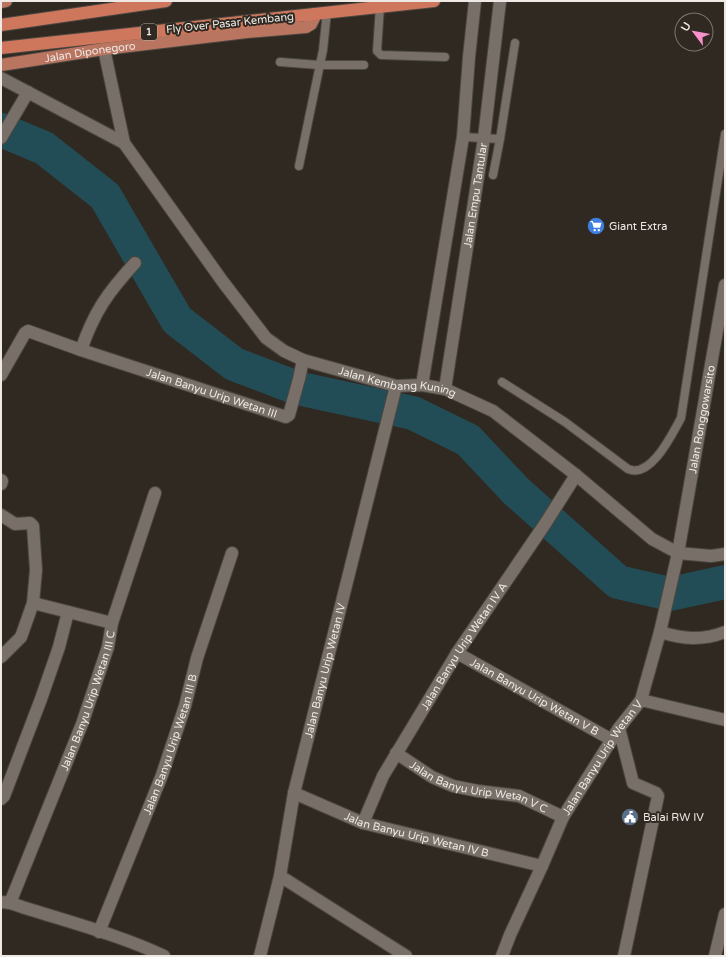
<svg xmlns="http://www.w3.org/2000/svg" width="726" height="957" font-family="'Varela Round',sans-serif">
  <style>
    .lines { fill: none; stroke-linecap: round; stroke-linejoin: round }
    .river { stroke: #234d56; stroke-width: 34 }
    .service-casing { stroke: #4b463f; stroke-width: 10 }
    .minor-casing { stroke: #4b463f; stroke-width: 14 }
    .primary-casing { stroke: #4b463f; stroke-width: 14 }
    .trunk-casing { stroke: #4b463f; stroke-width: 14 }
    .service { stroke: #787068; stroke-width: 8 }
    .minor { stroke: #787068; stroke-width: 12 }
    .primary { stroke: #b97560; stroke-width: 12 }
    .trunk { stroke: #ce775d; stroke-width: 12 }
    .labels { text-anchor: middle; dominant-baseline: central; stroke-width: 4; stroke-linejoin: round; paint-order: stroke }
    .shield { fill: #2f2922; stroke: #b5afaa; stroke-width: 1 }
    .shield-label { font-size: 10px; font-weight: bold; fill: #eee9e5 }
    .street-label { font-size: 11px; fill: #eee9e5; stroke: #2f2922 }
    .poi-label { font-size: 11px; fill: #eee9e5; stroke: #2f2922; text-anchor: start }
  </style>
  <rect width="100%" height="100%" fill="#2f2922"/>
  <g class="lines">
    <!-- river -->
    <path class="river" d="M1,130L44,148L105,196L177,320L234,364L297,388L413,413L468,440L516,491L618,582L670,594L725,582"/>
    <defs>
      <path id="service" d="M380,6L377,51L381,55L445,57
        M280,62L319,65H364
        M463,137L500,139
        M299,166L323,50L327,12
        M493,175L500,139L515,43
        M502,382L565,422L628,469C651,479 672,434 681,418L725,134"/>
      <g id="minor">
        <path id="s1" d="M104,49L124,143L223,282L266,338L284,351L303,360L396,386L422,385L445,389L493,411L576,475L652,539L678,553L711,556L725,554"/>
        <path d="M1,78L124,143"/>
        <path d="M1,138L28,92"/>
        <path d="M81,350C94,312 108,292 135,263"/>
        <path id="s2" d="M1,375L25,333L28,331L81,350L286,417L289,415L299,379L303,360"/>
        <path d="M422,385L463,137L469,57L475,1"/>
        <path id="s3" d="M445,389L484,138L500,1"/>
        <path d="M1,480L2,481L1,484"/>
        <path d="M1,515L15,524L30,523L33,526L36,570L33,603L21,637L1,657"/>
        <path d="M33,603L112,623"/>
        <path d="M660,632C683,639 702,641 725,632"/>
        <path id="s4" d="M457,653L612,740"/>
        <path d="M641,700L725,720"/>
        <path d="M619,728L633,783L656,793L658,796L624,956"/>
        <path id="s5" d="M396,753L432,777L453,786L478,791L519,796L563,817"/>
        <path id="s6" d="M294,793L363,823L542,866"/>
        <path d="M1,799L4,796L41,699L59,647L68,612"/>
        <path id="s7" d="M363,823L383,776L457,653L545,524L576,475"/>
        <path d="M280,876L406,956"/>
        <path d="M1,902L10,903C61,920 115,933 164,956"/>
        <path id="s8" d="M10,903L82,724L108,647L112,623L155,493"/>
        <path id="s9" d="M99,932L162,775L185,706L197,658L232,553"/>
        <path id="s10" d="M260,956L280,876L294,793L396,386"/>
        <path id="s11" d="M502,956L510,935L542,866L563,817L619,728L641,700L660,632L678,553L725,285"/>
        <path d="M715,956L725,914"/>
      </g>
      <g id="primary">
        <path d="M1,2L6,1"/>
        <path id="s12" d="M1,65L104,49L247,32L306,27L311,24L316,14"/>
      </g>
      <path id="trunk" d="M1,25L166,1
        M1,48L434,1"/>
    </defs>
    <!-- service casing -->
    <use href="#service" class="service-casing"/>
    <!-- minor casing -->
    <use href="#minor" class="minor-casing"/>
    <!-- primary casing -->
    <use href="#primary" class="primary-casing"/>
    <!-- trunk casing -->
    <use href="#trunk" class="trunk-casing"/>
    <!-- service -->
    <use href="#service" class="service"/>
    <!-- minor -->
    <use href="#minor" class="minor"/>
    <!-- primary -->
    <use href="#primary" class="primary"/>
    <!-- trunk -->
    <use href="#trunk" class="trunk"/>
  </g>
  <!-- icons -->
  <defs>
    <symbol id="supermarket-disc" viewBox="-11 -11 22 22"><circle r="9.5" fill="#3f7fe0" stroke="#2f2922"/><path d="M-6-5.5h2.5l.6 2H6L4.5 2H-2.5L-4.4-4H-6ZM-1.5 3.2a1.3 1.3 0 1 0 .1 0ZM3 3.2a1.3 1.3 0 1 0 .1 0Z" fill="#fff"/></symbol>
    <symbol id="civic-disc" viewBox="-11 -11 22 22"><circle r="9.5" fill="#5c6f8a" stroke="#2f2922"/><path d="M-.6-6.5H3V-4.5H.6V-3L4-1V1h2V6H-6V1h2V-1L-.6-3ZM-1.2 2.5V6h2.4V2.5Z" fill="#fff"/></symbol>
  </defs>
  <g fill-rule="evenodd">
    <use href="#supermarket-disc" x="586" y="216" width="20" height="20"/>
    <use href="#civic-disc" x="620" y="807" width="20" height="20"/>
  </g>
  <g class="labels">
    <!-- shield labels -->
    <rect class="shield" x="141" y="24" width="16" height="16" rx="3"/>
    <g class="shield-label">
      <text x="149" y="32">1</text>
    </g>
    <!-- street labels -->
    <g class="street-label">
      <text transform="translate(230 23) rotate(-6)">Fly Over Pasar Kembang</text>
      <text stroke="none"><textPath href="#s12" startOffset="90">Jalan Diponegoro</textPath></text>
      <text stroke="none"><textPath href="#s3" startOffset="196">Jalan Empu Tantular</textPath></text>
      <text stroke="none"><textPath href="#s1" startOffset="478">Jalan Kembang Kuning</textPath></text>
      <text stroke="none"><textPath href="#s2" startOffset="246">Jalan Banyu Urip Wetan III</textPath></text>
      <text stroke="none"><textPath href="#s11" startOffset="580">Jalan Ronggowarsito</textPath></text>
      <text stroke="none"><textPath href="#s7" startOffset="204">Jalan Banyu Urip Wetan IV A</textPath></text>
      <text stroke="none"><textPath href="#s10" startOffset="293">Jalan Banyu Urip Wetan IV</textPath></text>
      <text stroke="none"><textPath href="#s4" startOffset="89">Jalan Banyu Urip Wetan V B</textPath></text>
      <text stroke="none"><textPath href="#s8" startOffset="217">Jalan Banyu Urip Wetan III C</textPath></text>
      <text stroke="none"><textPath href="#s9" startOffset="201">Jalan Banyu Urip Wetan III B</textPath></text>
      <text stroke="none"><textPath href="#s11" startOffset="223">Jalan Banyu Urip Wetan V</textPath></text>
      <text stroke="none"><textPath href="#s5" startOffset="91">Jalan Banyu Urip Wetan V C</textPath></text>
      <text stroke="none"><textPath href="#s6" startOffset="130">Jalan Banyu Urip Wetan IV B</textPath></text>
    </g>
    <!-- poi labels -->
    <g class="poi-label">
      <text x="609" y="226">Giant Extra</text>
      <text x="643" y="817">Balai RW IV</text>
    </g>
  </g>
  <!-- border -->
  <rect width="726" height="957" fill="none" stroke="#eee9e5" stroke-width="4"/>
  <!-- north arrow -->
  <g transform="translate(694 32) rotate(302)"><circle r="19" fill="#2f2922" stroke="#7b7670"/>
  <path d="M0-3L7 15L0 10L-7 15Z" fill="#f890cc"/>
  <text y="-6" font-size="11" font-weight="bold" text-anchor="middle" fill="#eee9e5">U</text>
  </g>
</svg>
